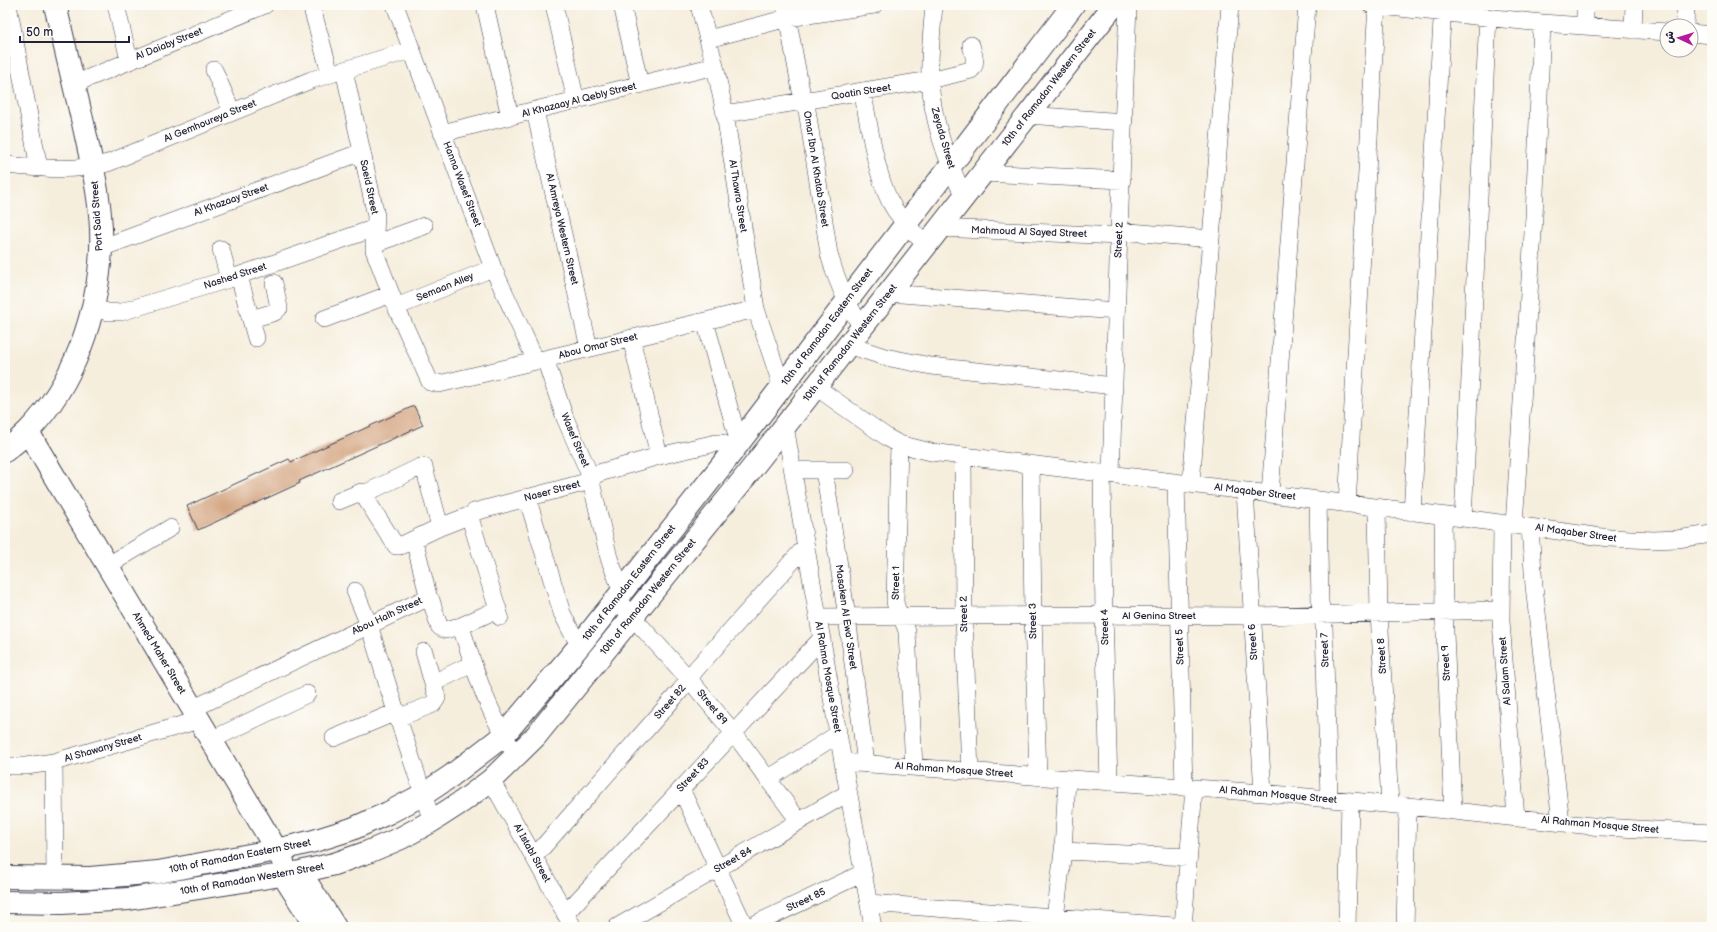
<svg xmlns="http://www.w3.org/2000/svg" width="1717" height="932" font-family="'Balsamiq Sans','Playpen Sans Arabic',sans-serif">
  <style>
    .building { fill: #d3a37f }
    .lines { fill: none; stroke-linecap: round; stroke-linejoin: round }
    .street-casing { stroke: #424153; stroke-width: 18 }
    .secondary-casing { stroke: #424153; stroke-width: 24 }
    .street { stroke: #fff; stroke-width: 17 }
    .secondary { stroke: #fff; stroke-width: 22 }
    .labels { text-anchor: middle; dominant-baseline: central; stroke-width: 3; stroke-linejoin: round; paint-order: stroke }
    .street-label { font-size: 10px; fill: #22223b; stroke: #fdfcf7 }
  </style>
  <rect width="100%" height="100%" fill="#fdfcf7"/>
  <filter id="ink" filterUnits="userSpaceOnUse"><feTurbulence type="fractalNoise" baseFrequency=".025" numOctaves="2"/><feDisplacementMap in="SourceGraphic" scale="8" xChannelSelector="R" yChannelSelector="G"/><feConvolveMatrix kernelMatrix="1 2 1 2 8 2 1 2 1" color-interpolation-filters="sRGB"/></filter>
  <filter id="wash" filterUnits="userSpaceOnUse"><feTurbulence type="fractalNoise" baseFrequency=".012" numOctaves="4" result="noise"/><feDisplacementMap in="SourceGraphic" scale="16" xChannelSelector="R" yChannelSelector="G"/><feGaussianBlur stdDeviation="0.9" result="paint"/><feColorMatrix in="noise" values="0 0 0 0 0 0 0 0 0 0 0 0 0 0 0 0 0 1.4 0 .05"/><feComposite in="paint" operator="in"/></filter>
  <g filter="url(#wash)">
    <rect width="100%" height="100%" fill="#f6eedd"/>
    <g id="blocks">
      <!-- building -->
      <path class="building" d="M414,406L423,425L299,481L300,483L198,530L187,506L289,459L291,462Z"/>
    </g>
  </g>
  <g filter="url(#ink)">
    <use href="#blocks" fill-opacity="0" stroke="#424153" stroke-width="1"/>
    <g class="lines">
      <defs>
        <path id="street" d="M8,5L39,168
          M116,5L129,60
          M311,5L330,73
          M395,5L493,268L536,361
          M485,5L510,117
          M554,5L576,101
          M622,5L640,85
          M699,5L715,66L725,114L756,309L782,387
          M785,5L801,91L807,110L829,254C836,281 847,304 862,328
          M934,5C932,30 929,54 930,79C932,121 947,160 964,197
          M1371,5L1542,23L1667,32
          M1585,5V26
          M1685,26L1686,5
          M1633,30L1634,5
          M1691,33L1712,35
          M708,39L788,18L874,5
          M214,70L232,112
          M344,70L376,216L374,250L396,307L430,382L439,384L756,309
          M74,84L265,5
          M862,91C870,126 876,182 895,210C904,223 915,234 926,245
          M535,111L589,348
          M725,114L930,80L971,70C978,64 973,53 971,45
          M1028,115L1124,122
          M442,133L715,66
          M5,165C40,168 73,172 108,163L311,80L411,50
          M983,173L1122,180
          M939,228L1119,236
          M1119,231L1211,239
          M374,244L424,226
          M101,248L362,152
          M221,249L229,279
          M239,276L256,338
          M889,293L1116,311
          M396,307L493,268
          M92,308L108,312H121L229,279L375,228
          M251,319L275,312L279,308L274,283
          M324,319L391,294
          M705,321L739,443
          M631,338L659,456
          M848,345L885,357L931,366L1114,386
          M545,359L565,418L589,473L609,558L622,592
          M816,387L888,438L899,444L931,452L1463,518L1609,538L1654,540L1677,539L1712,534
          M785,426L843,762L873,927
          M899,444L895,601C896,613 905,621 907,632L914,767
          M963,456L964,616L970,772
          M1031,464L1033,616L1038,777
          M793,470H846
          M824,470L847,617L866,764
          M1102,473L1104,615L1109,782
          M1111,474L1119,231L1128,5
          M1176,482L1184,787
          M1191,484L1230,5
          M1245,491L1263,793
          M1270,494L1307,5
          M527,497L562,613L571,631L580,645
          M1318,500L1320,602L1324,626L1329,799
          M339,501L361,492L366,493
          M1347,504L1377,5
          M1377,508L1379,613L1390,804
          M1412,512L1443,5
          M1443,516L1444,611L1453,811
          M1463,518L1488,17
          M1502,523L1501,621L1516,818
          M1514,525L1534,217L1542,23
          M440,527L424,467H420L366,493V499L396,546H400L440,527L471,515
          M1530,527L1534,586L1561,823
          M414,539L429,599
          M107,566L170,528
          M355,591L369,625L398,718L432,821
          M616,599L689,679L733,732L799,821
          M500,617L471,521V515L474,512L583,483L599,473L659,456L716,443H722L734,449
          M818,617L1104,615L1252,616L1501,610
          M459,627L498,609
          M433,683L472,664
          M192,709L427,598L431,600L439,626C445,633 449,628 457,627L462,630C476,674 490,718 517,756
          M398,718L433,704L437,698L424,652
          M334,738L396,712
          M211,740L307,694
          M54,762L55,879
          M843,762L1263,793L1408,806L1601,827L1712,833
          M5,766H26L54,762L199,720
          M768,779L838,734
          M491,780L573,927
          M681,789L745,927
          M1063,851L1188,857
          M534,857L680,691L697,668L806,546
          M869,903L1187,927
          M565,914L822,638
          M617,927L848,793
          M749,927L863,873
          M1054,927L1063,851L1067,779
          M1183,927L1194,788
          M1347,927L1350,801
          M1405,927L1408,806"/>
        <path id="secondary" d="M28,432L283,861
          M5,451C13,445 21,438 28,431C74,384 98,314 101,249C103,207 92,164 83,123C74,84 64,44 55,5
          M300,872L335,927
          M283,875L316,927
          M5,877L90,878L158,872L277,850L314,841L352,829L388,813L424,794L451,776L503,736L580,645L722,465L1073,5
          M5,902L62,903L129,899L300,872L334,864L368,852L401,838L432,821L463,801L491,780L535,737L742,481L1114,5"/>
      </defs>
      <!-- street casing -->
      <use href="#street" class="street-casing"/>
      <!-- secondary casing -->
      <use href="#secondary" class="secondary-casing"/>
      <!-- street -->
      <use href="#street" class="street"/>
      <!-- secondary -->
      <use href="#secondary" class="secondary"/>
    </g>
  </g>
  <g class="labels">
    <!-- street labels -->
    <g class="street-label">
      <text transform="translate(169 44) rotate(-22)">Al Daiaby Street</text>
      <text transform="translate(1049 88) rotate(-52)">10th of Ramadan Western Street</text>
      <text transform="translate(861 92) rotate(-9)">Qoatin Street</text>
      <text transform="translate(579 100) rotate(-14)">Al Khazaay Al Qebly Street</text>
      <text transform="translate(210 121) rotate(-22)">Al Gemhoureya Street</text>
      <text transform="translate(943 138) rotate(74)">Zeyada Street</text>
      <text transform="translate(816 169) rotate(81)">Omar Ibn Al Khatab Street</text>
      <text transform="translate(462 184) rotate(69)">Hanna Wasef Street</text>
      <text transform="translate(369 187) rotate(78)">Saeid Street</text>
      <text transform="translate(738 196) rotate(81)">Al Thawra Street</text>
      <text transform="translate(231 200) rotate(-20)">Al Khazaay Street</text>
      <text transform="translate(97 216) rotate(-94)">Port Said Street</text>
      <text transform="translate(562 229) rotate(77)">Al Amreya Western Street</text>
      <text transform="translate(1029 232) rotate(2)">Mahmoud Al Sayed Street</text>
      <text transform="translate(1119 240) rotate(-88)">Street 2</text>
      <text transform="translate(235 276) rotate(-18)">Nashed Street</text>
      <text transform="translate(445 287) rotate(-22)">Semaan Alley</text>
      <text transform="translate(827 327) rotate(-53)">10th of Ramadan Eastern Street</text>
      <text transform="translate(850 343) rotate(-52)">10th of Ramadan Western Street</text>
      <text transform="translate(598 346) rotate(-14)">Abou Omar Street</text>
      <text transform="translate(575 440) rotate(67)">Wasef Street</text>
      <text transform="translate(552 491) rotate(-15)">Naser Street</text>
      <text transform="translate(1255 492) rotate(7)">Al Maqaber Street</text>
      <text transform="translate(1576 533) rotate(8)">Al Maqaber Street</text>
      <text transform="translate(629 583) rotate(-52)">10th of Ramadan Eastern Street</text>
      <text transform="translate(896 583) rotate(-89)">Street 1</text>
      <text transform="translate(648 597) rotate(-51)">10th of Ramadan Western Street</text>
      <text transform="translate(964 614) rotate(-91)">Street 2</text>
      <text transform="translate(387 616) rotate(-25)">Abou Halh Street</text>
      <text x="1159" y="616">Al Genina Street</text>
      <text transform="translate(846 617) rotate(82)">Masaken Al Ewa' Street</text>
      <text transform="translate(1033 621) rotate(-91)">Street 3</text>
      <text transform="translate(1105 627) rotate(-91)">Street 4</text>
      <text transform="translate(1253 642) rotate(-94)">Street 6</text>
      <text transform="translate(1180 647) rotate(-92)">Street 5</text>
      <text transform="translate(1325 650) rotate(-92)">Street 7</text>
      <text transform="translate(159 653) rotate(59)">Ahmed Maher Street</text>
      <text transform="translate(1382 656) rotate(-93)">Street 8</text>
      <text transform="translate(1446 663) rotate(-93)">Street 9</text>
      <text transform="translate(1505 671) rotate(-94)">Al Salam Street</text>
      <text transform="translate(828 677) rotate(80)">Al Rahma Mosque Street</text>
      <text transform="translate(670 702) rotate(-49)">Street 82</text>
      <text transform="translate(712 707) rotate(51)">Street 89</text>
      <text transform="translate(103 748) rotate(-16)">Al Shawany Street</text>
      <text transform="translate(954 770) rotate(4)">Al Rahman Mosque Street</text>
      <text transform="translate(693 775) rotate(-47)">Street 83</text>
      <text transform="translate(1278 795) rotate(5)">Al Rahman Mosque Street</text>
      <text transform="translate(1600 825) rotate(5)">Al Rahman Mosque Street</text>
      <text transform="translate(532 853) rotate(61)">Al Istabl Street</text>
      <text transform="translate(240 856) rotate(-11)">10th of Ramadan Eastern Street</text>
      <text transform="translate(733 860) rotate(-30)">Street 84</text>
      <text transform="translate(252 879) rotate(-10)">10th of Ramadan Western Street</text>
      <text transform="translate(806 900) rotate(-25)">Street 85</text>
    </g>
  </g>
  <!-- margin -->
  <rect width="1717" height="932" fill="none" stroke="#fdfcf7" stroke-width="20"/>
  <!-- north arrow -->
  <g transform="translate(1679 38) rotate(274)"><circle r="19" fill="#fdfcf7" stroke="#a5a5ac"/>
  <path d="M0-3L7 15L0 10L-7 15Z" fill="#b5179e"/>
  <text y="-6" font-size="11" font-weight="bold" text-anchor="middle" fill="#22223b">ش</text>
  </g>
  <!-- scale -->
  <path d="M20 36v6h109v-6" fill="none" stroke="#22223b" stroke-width="2"/>
  <text x="26" y="36" font-size="12" fill="#22223b" stroke="#fdfcf7" stroke-width="3" paint-order="stroke">50 m</text>
</svg>
